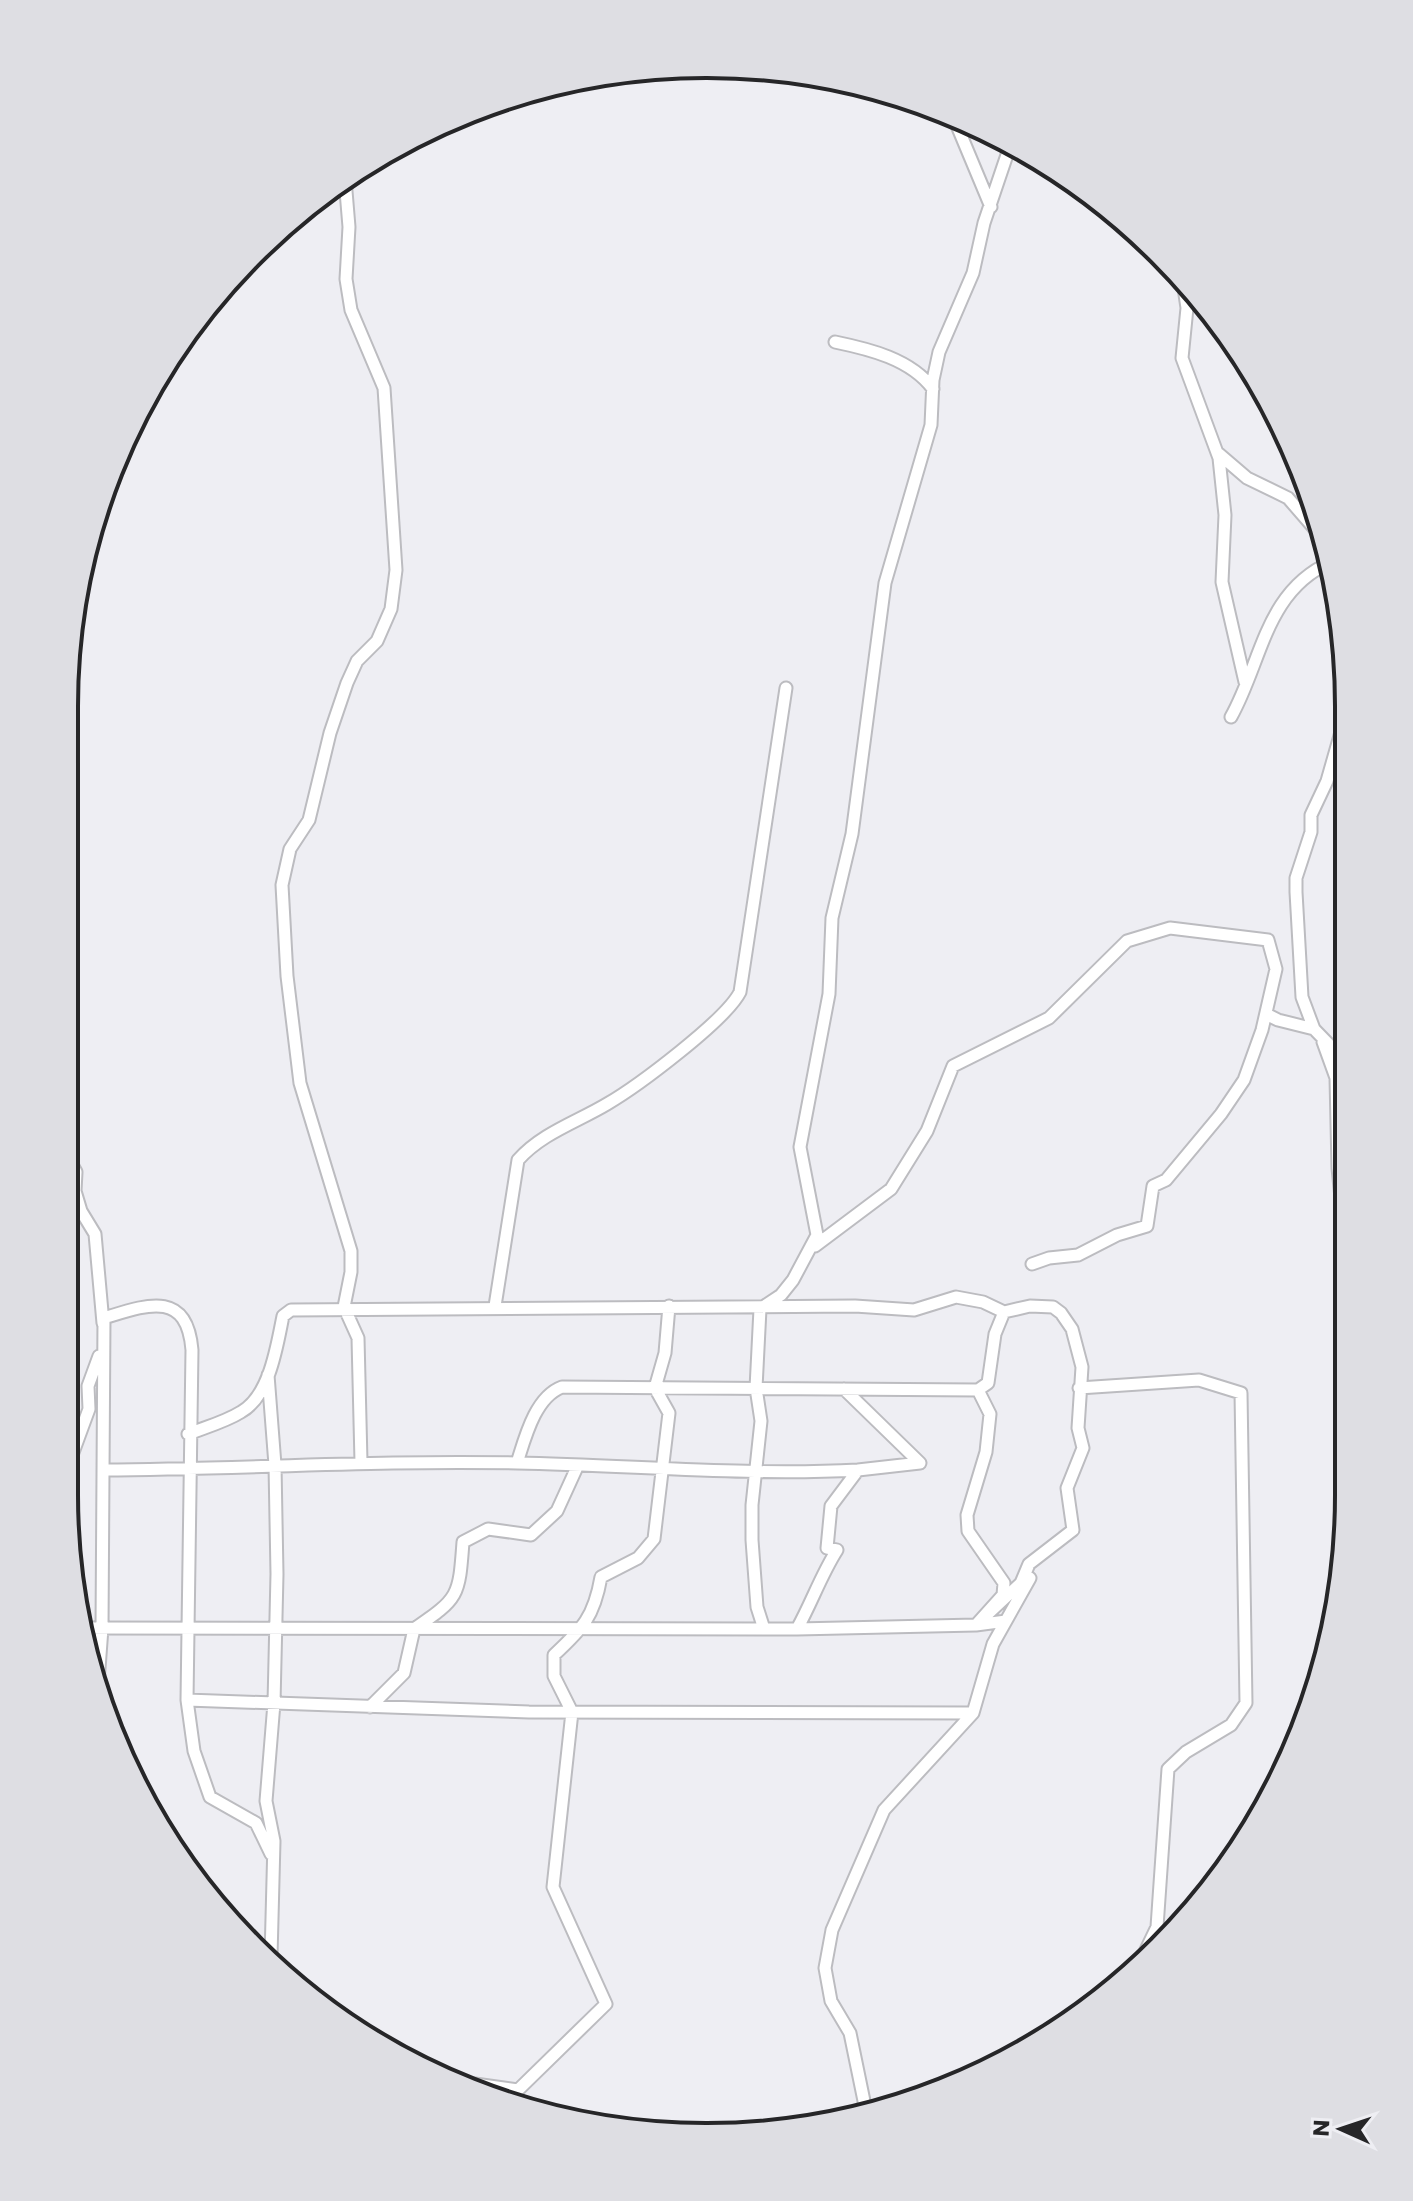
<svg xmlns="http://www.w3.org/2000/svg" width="1413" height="2201" font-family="Poppins,sans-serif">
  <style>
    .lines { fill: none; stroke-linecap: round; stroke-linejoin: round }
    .minor-casing { stroke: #bcbcc0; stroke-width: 15 }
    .minor { stroke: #fff; stroke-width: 11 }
    .rim { fill: none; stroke: #262628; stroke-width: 4 }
  </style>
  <rect width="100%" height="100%" fill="#eeeef3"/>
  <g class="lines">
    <defs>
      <path id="minor" d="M953,116L991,207
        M345,179L349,227L346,279L351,310L384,388L396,570L391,609L377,641L357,661L347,683L330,733L309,820L290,849L282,885L287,976L300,1083L351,1251V1272L344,1307L358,1338L361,1462
        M1164,263L1184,288L1187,308L1182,358L1219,458L1225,515L1222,582L1245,682
        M835,342C869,349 911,359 933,389
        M1219,454L1247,478L1288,498L1327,543
        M1341,627L1346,688L1343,725L1327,781L1311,815V832L1296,878V892L1302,997L1314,1029L1346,1062
        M1231,717C1262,662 1265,591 1331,562
        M1266,1014L1278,1020L1314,1029
        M1323,1042L1336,1078L1338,1168L1345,1238
        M66,1154L76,1172L75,1191L81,1211L95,1234L103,1323
        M815,1246L891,1189L927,1131L953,1066L1049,1018L1127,941L1170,928L1268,940L1276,969L1262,1030L1244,1080L1221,1114L1166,1180L1153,1186L1147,1226L1117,1235L1078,1255L1049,1258L1032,1264
        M495,1306L518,1160C542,1133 577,1122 607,1104C638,1086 726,1020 740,992L786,688
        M1030,1306L1053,1307L1061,1313L1072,1329L1082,1367L1078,1428L1083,1448L1067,1488L1073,1530L1029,1564L1021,1583L976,1625L1003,1595L1004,1583L968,1531L967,1515L986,1452L990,1414L978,1390L988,1383L995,1334L1004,1312Z
        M268,1375L275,1465L277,1574L274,1703L266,1801L274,1841L271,1957
        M1079,1388L1199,1380L1241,1393L1246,1703L1231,1725L1186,1752L1168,1769L1157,1927L1145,1952
        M188,1434C206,1427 225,1422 241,1412C270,1396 277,1345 283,1316L291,1310L855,1306L914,1310L956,1297L983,1302L1004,1312
        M517,1463C525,1438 535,1397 562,1387L978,1390
        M104,1470C242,1469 379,1460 517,1463C631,1465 744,1476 858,1470
        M64,1477L89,1409L88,1386L99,1356
        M86,1628L797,1629L976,1625L1006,1621
        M764,1629L757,1607L752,1540V1505L761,1421L756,1388L760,1309L781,1295L793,1280L817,1235L800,1147L829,994L832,918L852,834L885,583L931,425L933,380L939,352L973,273L984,223L1011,143
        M797,1629C812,1602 821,1575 837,1550L827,1548L831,1506L858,1470L920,1463L844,1389
        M97,1696L102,1628L104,1318C146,1305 187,1289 192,1350L187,1700L194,1751L210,1797L256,1823L271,1854
        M187,1700L529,1712L973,1713
        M370,1707L404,1673L414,1629C459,1598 459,1597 463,1542L488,1529L531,1535L557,1511L578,1465
        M468,2086L475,2084L518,2090
        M513,2105L518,2090L606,2004L553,1887L572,1712L554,1676V1655C583,1628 594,1617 601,1577L638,1558L654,1539L669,1413L655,1388L665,1353L669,1306
        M864,2116V2101L850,2033L831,2001L825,1968L832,1930L884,1810L973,1713L993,1644L1030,1578"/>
    </defs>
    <!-- minor casing -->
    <use href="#minor" class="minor-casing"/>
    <!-- minor -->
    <use href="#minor" class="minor"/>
  </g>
  <!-- crop -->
  <path d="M0 0H1413V2201H0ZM706 78H707A628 628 0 0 1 1335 706V1495A628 628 0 0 1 707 2123H706A628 628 0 0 1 78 1495V706A628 628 0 0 1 706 78Z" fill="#dedee3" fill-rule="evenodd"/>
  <path class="rim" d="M706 78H707A628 628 0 0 1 1335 706V1495A628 628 0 0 1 707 2123H706A628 628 0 0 1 78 1495V706A628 628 0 0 1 706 78Z"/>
  <!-- north arrow -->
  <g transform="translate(1341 2129) rotate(273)" stroke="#eeeef3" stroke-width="6" paint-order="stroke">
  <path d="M0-6L14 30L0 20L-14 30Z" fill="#262628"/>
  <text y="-12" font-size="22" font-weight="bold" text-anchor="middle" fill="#262628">N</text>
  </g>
</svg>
